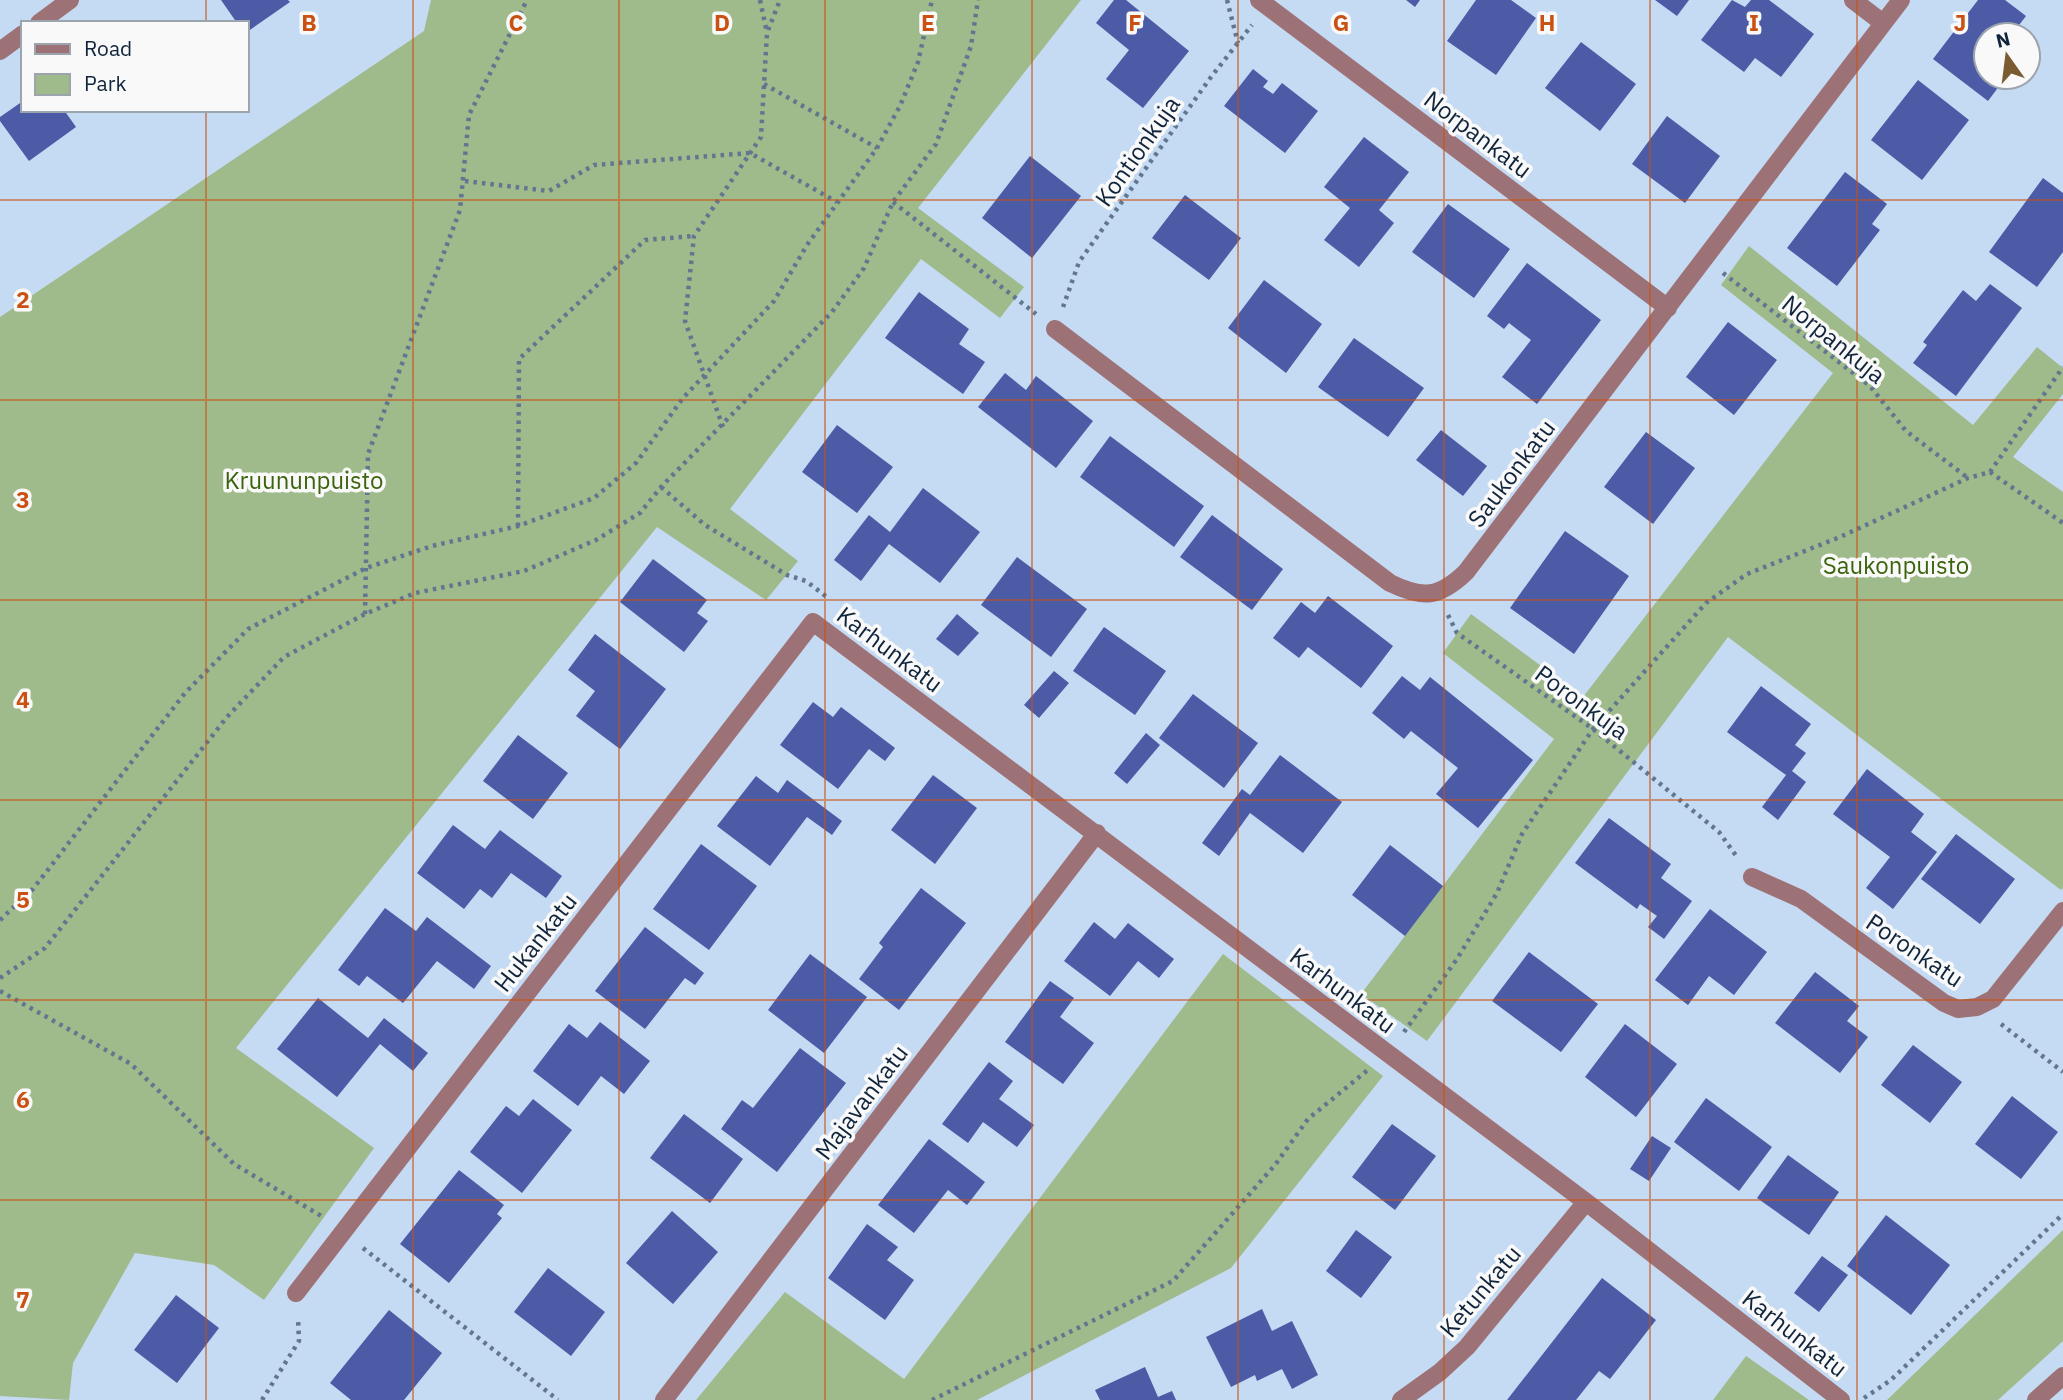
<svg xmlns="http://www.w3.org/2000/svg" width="2063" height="1400" font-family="'IBM Plex Sans',sans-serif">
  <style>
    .green { fill: #9fbb8b }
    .building { fill: #4b5ba6 }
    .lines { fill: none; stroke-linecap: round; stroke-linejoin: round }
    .path { stroke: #62778f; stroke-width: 4.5; stroke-dasharray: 3.5 5; stroke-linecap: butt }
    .minor { stroke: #9d7276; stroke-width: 18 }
    .grid { fill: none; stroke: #c85113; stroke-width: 2; stroke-opacity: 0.55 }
    .labels { text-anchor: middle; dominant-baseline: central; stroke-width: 7; stroke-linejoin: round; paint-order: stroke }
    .street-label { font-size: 24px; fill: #10253c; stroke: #f9f9f9 }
    .park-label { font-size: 24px; fill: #3c640d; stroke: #f9f9f9 }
    .grid-label { font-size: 23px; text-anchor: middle; font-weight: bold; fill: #c85113; stroke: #f9f9f9; stroke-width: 7; stroke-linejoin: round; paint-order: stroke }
  </style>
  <rect width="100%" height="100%" fill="#c5daf3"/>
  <!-- green -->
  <path class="green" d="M431,0H1081L918,208L1024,287L1000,318L921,259L730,509L798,561L766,600L657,527L236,1048L374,1148L264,1300L214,1265L135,1253L73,1363L69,1400L0,1396V317L424,31Z
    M1749,246L1973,425L2037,347L2063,368V394L2013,457L2063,492V888L2061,890L1728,637L1427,1041L1361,994L1554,739L1443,653L1471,614L1583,697L1833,373L1721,285Z
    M1223,954L1383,1076L1231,1268L977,1400H696L785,1292L904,1379Z
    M2063,1230V1341L1998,1400H1887Z
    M1746,1356L1809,1400H1713Z"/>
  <!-- building -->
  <path class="building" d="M221,0H288L290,2L247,32V23H237Z
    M1114,0H1126L1189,51L1143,108L1106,79L1129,50L1096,23Z
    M1406,0H1420L1415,7Z
    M1476,0H1511L1536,18L1496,75L1447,41Z
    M1655,0H1689L1677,16Z
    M1732,0L1745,7L1751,0H1769L1814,34L1781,77L1755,58L1744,72L1701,40Z
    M1978,0H2005L2026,16L2013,33L2016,35H1986V77H2006L1988,101L1933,59Z
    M1581,42L1636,84L1600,131L1545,88Z
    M1253,69L1268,81L1263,87L1273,94L1282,83L1318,111L1285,153L1224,106Z
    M1918,80L1969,120L1922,180L1871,140Z
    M23,101V110H64L76,127L29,161L0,121V117Z
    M1667,116L1720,156L1685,203L1632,164Z
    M1364,137L1409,172L1379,210L1394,223L1359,267L1324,240L1350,208L1324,187Z
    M1030,156L1081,196L1032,258L982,218Z
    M1845,172L1887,204L1872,224L1880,230L1837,286L1787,248Z
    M2043,178L2063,193V252L2037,287L1989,252Z
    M1185,195L1241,238L1209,280L1152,238Z
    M1448,204L1510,249L1474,298L1412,252Z
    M1527,263L1601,320L1537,404L1502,377L1531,340L1509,323L1504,329L1487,316Z
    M1264,280L1322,324L1286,373L1228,328Z
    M1990,284L2022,308L1956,396L1913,363L1927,345L1923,342L1963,290L1976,301Z
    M919,292L969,329L959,344L985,362L963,394L885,338Z
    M1728,322L1777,360L1734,415L1686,377Z
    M1354,338L1424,388L1388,437L1318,387Z
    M1005,373L1026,390L1036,376L1093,421L1056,468L978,407Z
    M837,425L893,467L857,513L802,472Z
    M1441,430L1487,466L1463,496L1416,460Z
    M1646,432L1695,468L1653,524L1604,487Z
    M1110,436L1204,506L1174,547L1080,477Z
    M923,488L980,532L940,583L889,544L861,581L834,560L869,515L890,532Z
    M1212,515L1283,569L1252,610L1180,557Z
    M1565,531L1629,576L1574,654L1510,608Z
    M1017,557L1087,609L1051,657L981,605Z
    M653,559L707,600L697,613L708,621L684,652L620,602Z
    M1328,596L1393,646L1361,688L1308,647L1299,658L1273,638L1301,602L1315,613Z
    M957,614L979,633L958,656L936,639Z
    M1104,627L1166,671L1135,715L1073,671Z
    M595,634L666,689L620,749L576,716L595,691L568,670Z
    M1054,671L1069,683L1039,718L1024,705Z
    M1402,676L1420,690L1430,677L1533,760L1478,828L1436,794L1458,768L1411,731L1404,739L1372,713Z
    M1761,686L1811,724L1795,745L1806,753L1792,771L1806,782L1778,820L1762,807L1786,775L1727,732Z
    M1193,694L1258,743L1224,788L1159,738Z
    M813,702L833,717L841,707L895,748L885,761L869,749L838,789L780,745Z
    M1146,733L1160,745L1127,784L1114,773Z
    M518,735L568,773L533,819L483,781Z
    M1280,755L1342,802L1303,853L1250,813L1219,856L1202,843L1242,789L1250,795Z
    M1867,769L1924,814L1911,832L1937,852L1893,909L1866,888L1890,857L1833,814Z
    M933,775L977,808L935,864L891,830Z
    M756,776L778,793L787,780L842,821L832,835L807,817L770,866L717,826Z
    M1609,818L1671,864L1661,878L1692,901L1664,939L1648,927L1657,916L1640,904L1637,909L1575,863Z
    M453,825L485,849L500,830L562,876L546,898L511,873L492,898L480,889L464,909L417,873Z
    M1956,834L2015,879L1980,924L1921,879Z
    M701,844L757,886L709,950L653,909Z
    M1390,845L1443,886L1405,936L1352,895Z
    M921,888L966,923L899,1010L859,979L883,947L879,943Z
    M385,908L416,931L427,917L491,966L474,989L437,961L403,1003L367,976L359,986L338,970Z
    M1710,909L1767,952L1734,995L1709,976L1688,1005L1655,980Z
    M1094,922L1115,939L1128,923L1174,959L1159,978L1138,961L1110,996L1064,961Z
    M645,927L704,973L695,985L685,978L645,1029L595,991Z
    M1529,952L1598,1004L1561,1052L1492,1001Z
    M810,954L867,997L824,1053L768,1010Z
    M1815,972L1859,1006L1847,1021L1868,1037L1840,1073L1775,1023Z
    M1050,981L1074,998L1060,1017L1094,1043L1063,1084L1005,1042Z
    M318,998L368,1038L384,1018L428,1053L413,1071L380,1044L337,1097L277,1049Z
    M600,1022L650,1061L624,1094L601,1076L578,1106L533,1071L569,1024L587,1038Z
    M1625,1024L1677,1064L1636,1117L1585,1077Z
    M1913,1045L1962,1082L1930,1123L1881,1085Z
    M800,1048L846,1083L777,1172L721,1129L742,1100L753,1108Z
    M989,1062L1013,1081L999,1099L1034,1125L1017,1147L983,1122L968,1143L942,1124Z
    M2012,1096L2058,1132L2021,1179L1975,1144Z
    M1706,1098L1772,1147L1739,1191L1674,1142Z
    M533,1099L572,1130L522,1193L470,1152L506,1106L519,1116Z
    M684,1114L743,1159L710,1203L650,1158Z
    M1392,1124L1436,1156L1395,1210L1352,1177Z
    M1652,1136L1671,1148L1649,1181L1630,1169Z
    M929,1139L985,1182L967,1205L948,1190L914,1233L878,1205Z
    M1788,1155L1839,1192L1809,1235L1757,1198Z
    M459,1170L504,1205L497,1214L502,1218L449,1283L400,1244Z
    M672,1211L718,1252L673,1304L626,1263Z
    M1886,1215L1950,1265L1911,1315L1847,1266Z
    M867,1224L898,1247L887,1260L914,1280L885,1320L828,1278Z
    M1356,1230L1392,1257L1361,1298L1326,1271Z
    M1822,1256L1848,1275L1819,1312L1794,1293Z
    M548,1268L605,1312L571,1356L514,1312Z
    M1602,1278L1656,1320L1610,1379L1599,1371L1576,1400H1507Z
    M176,1295L219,1328L177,1383L134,1350Z
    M1262,1309L1272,1331L1292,1321L1318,1375L1292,1389L1282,1369L1257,1381L1255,1375L1231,1387L1206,1337Z
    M389,1310L442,1353L404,1400H351L330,1383Z
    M1145,1367L1158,1397L1172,1391L1176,1400H1100L1095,1390Z"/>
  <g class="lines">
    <!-- path -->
    <path class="path" d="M760,0L767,33
      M1227,0L1238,43
      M764,84L877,148
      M465,181L549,191L594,165L750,153L837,202
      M893,202L1036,314
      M1723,273L1870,386L1906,431L1968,478
      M1063,307L1079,262L1211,77L1252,25
      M723,427L685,321L694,236L761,137L767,33L780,0
      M1990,472L2063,367
      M661,487L705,525L787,575L806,581L828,598
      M518,526L519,359L645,240L694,236
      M365,614L368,454L460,210L469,115L527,0
      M1448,615L1457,633L1593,729L1719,832L1737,857
      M0,920L33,889L185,693L248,629L366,568L432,546L518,526L594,498L636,463L683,398L774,301L807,245L877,148L900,106L918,62L932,0
      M0,978L45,948L227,717L284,657L365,614L415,593L524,571L596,540L640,513L661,487L832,312L864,268L893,202L936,144L971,46L978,0
      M0,991L131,1064L234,1164L323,1217
      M2001,1024L2063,1072
      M1404,1032L1457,959L1497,893L1522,834L1593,729L1706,603L1747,574L1840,537L1968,478L1990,472L2063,523
      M363,1248L558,1400
      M1864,1398L1891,1380L2063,1214
      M262,1400L299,1341L298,1318
      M932,1400L1173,1281L1275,1165L1308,1119L1369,1069"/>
    <!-- minor -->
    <path class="minor" d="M1259,0L1668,308
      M1853,0L1883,23
      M39,23L70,0
      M0,51L23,34
      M1055,329L1390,583C1423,599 1439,598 1466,572L1901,0
      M1752,877L1801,899L1944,1003L1958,1009L1977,1007L1993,999L2063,911
      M296,1293L813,622L1586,1202L1841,1400
      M664,1400L1097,833
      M1401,1400L1440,1372L1467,1347L1586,1202
      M2036,1400L2063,1376"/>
  </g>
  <!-- grid -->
  <path class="grid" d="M206,0V23M413,0V1400M619,0V1400M825,0V1400M1032,0V1400M1238,0V1400M1444,0V1400M1650,0V1400M1857,0V1400M206,110V1400M0,200H2063M0,400H2063M0,600H2063M0,800H2063M0,1000H2063M0,1200H2063"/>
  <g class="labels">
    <!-- street labels -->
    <g class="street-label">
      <text transform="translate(1478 134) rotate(37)">Norpankatu</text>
      <text transform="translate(1137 151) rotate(-55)">Kontionkuja</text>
      <text transform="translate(1834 339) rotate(39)">Norpankuja</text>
      <text transform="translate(1511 473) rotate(-53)">Saukonkatu</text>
      <text transform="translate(890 649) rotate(37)">Karhunkatu</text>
      <text transform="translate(1582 702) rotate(36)">Poronkuja</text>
      <text transform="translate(535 942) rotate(-52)">Hukankatu</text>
      <text transform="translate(1915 950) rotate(34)">Poronkatu</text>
      <text transform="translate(1343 990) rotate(37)">Karhunkatu</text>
      <text transform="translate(861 1102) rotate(-53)">Majavankatu</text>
      <text transform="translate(1480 1291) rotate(-50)">Ketunkatu</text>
      <text transform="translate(1795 1333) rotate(38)">Karhunkatu</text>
    </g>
    <!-- park labels -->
    <g class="park-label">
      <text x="304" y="480">Kruununpuisto</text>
      <text x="1896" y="565">Saukonpuisto</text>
    </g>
  </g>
  <g class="grid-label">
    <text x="309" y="31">B</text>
    <text x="516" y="31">C</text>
    <text x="722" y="31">D</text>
    <text x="928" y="31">E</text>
    <text x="1135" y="31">F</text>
    <text x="1341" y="31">G</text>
    <text x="1547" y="31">H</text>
    <text x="1754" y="31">I</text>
    <text x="1960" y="31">J</text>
    <text x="23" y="308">2</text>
    <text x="23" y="508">3</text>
    <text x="23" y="708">4</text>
    <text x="23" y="908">5</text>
    <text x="23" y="1108">6</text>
    <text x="23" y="1308">7</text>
  </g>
  <!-- legend -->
  <rect x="21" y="21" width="228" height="91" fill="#f9f9f9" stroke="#9ca4ad" stroke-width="2"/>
  <rect x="35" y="44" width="35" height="10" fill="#9d7276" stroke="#9ca4ad" stroke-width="2"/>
  <text x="84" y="56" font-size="21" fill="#10253c">Road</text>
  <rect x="35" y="74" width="35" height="21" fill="#9fbb8b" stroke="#9ca4ad" stroke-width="2"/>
  <text x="84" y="91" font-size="21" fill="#10253c">Park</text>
  <!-- north arrow -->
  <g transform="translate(2007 56) rotate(346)"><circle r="33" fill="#f9f9f9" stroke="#9ca4ad" stroke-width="2"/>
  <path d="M0-5L12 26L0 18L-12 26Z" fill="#7b5b31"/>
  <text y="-10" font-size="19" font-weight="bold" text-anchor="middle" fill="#10253c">N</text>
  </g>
</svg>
